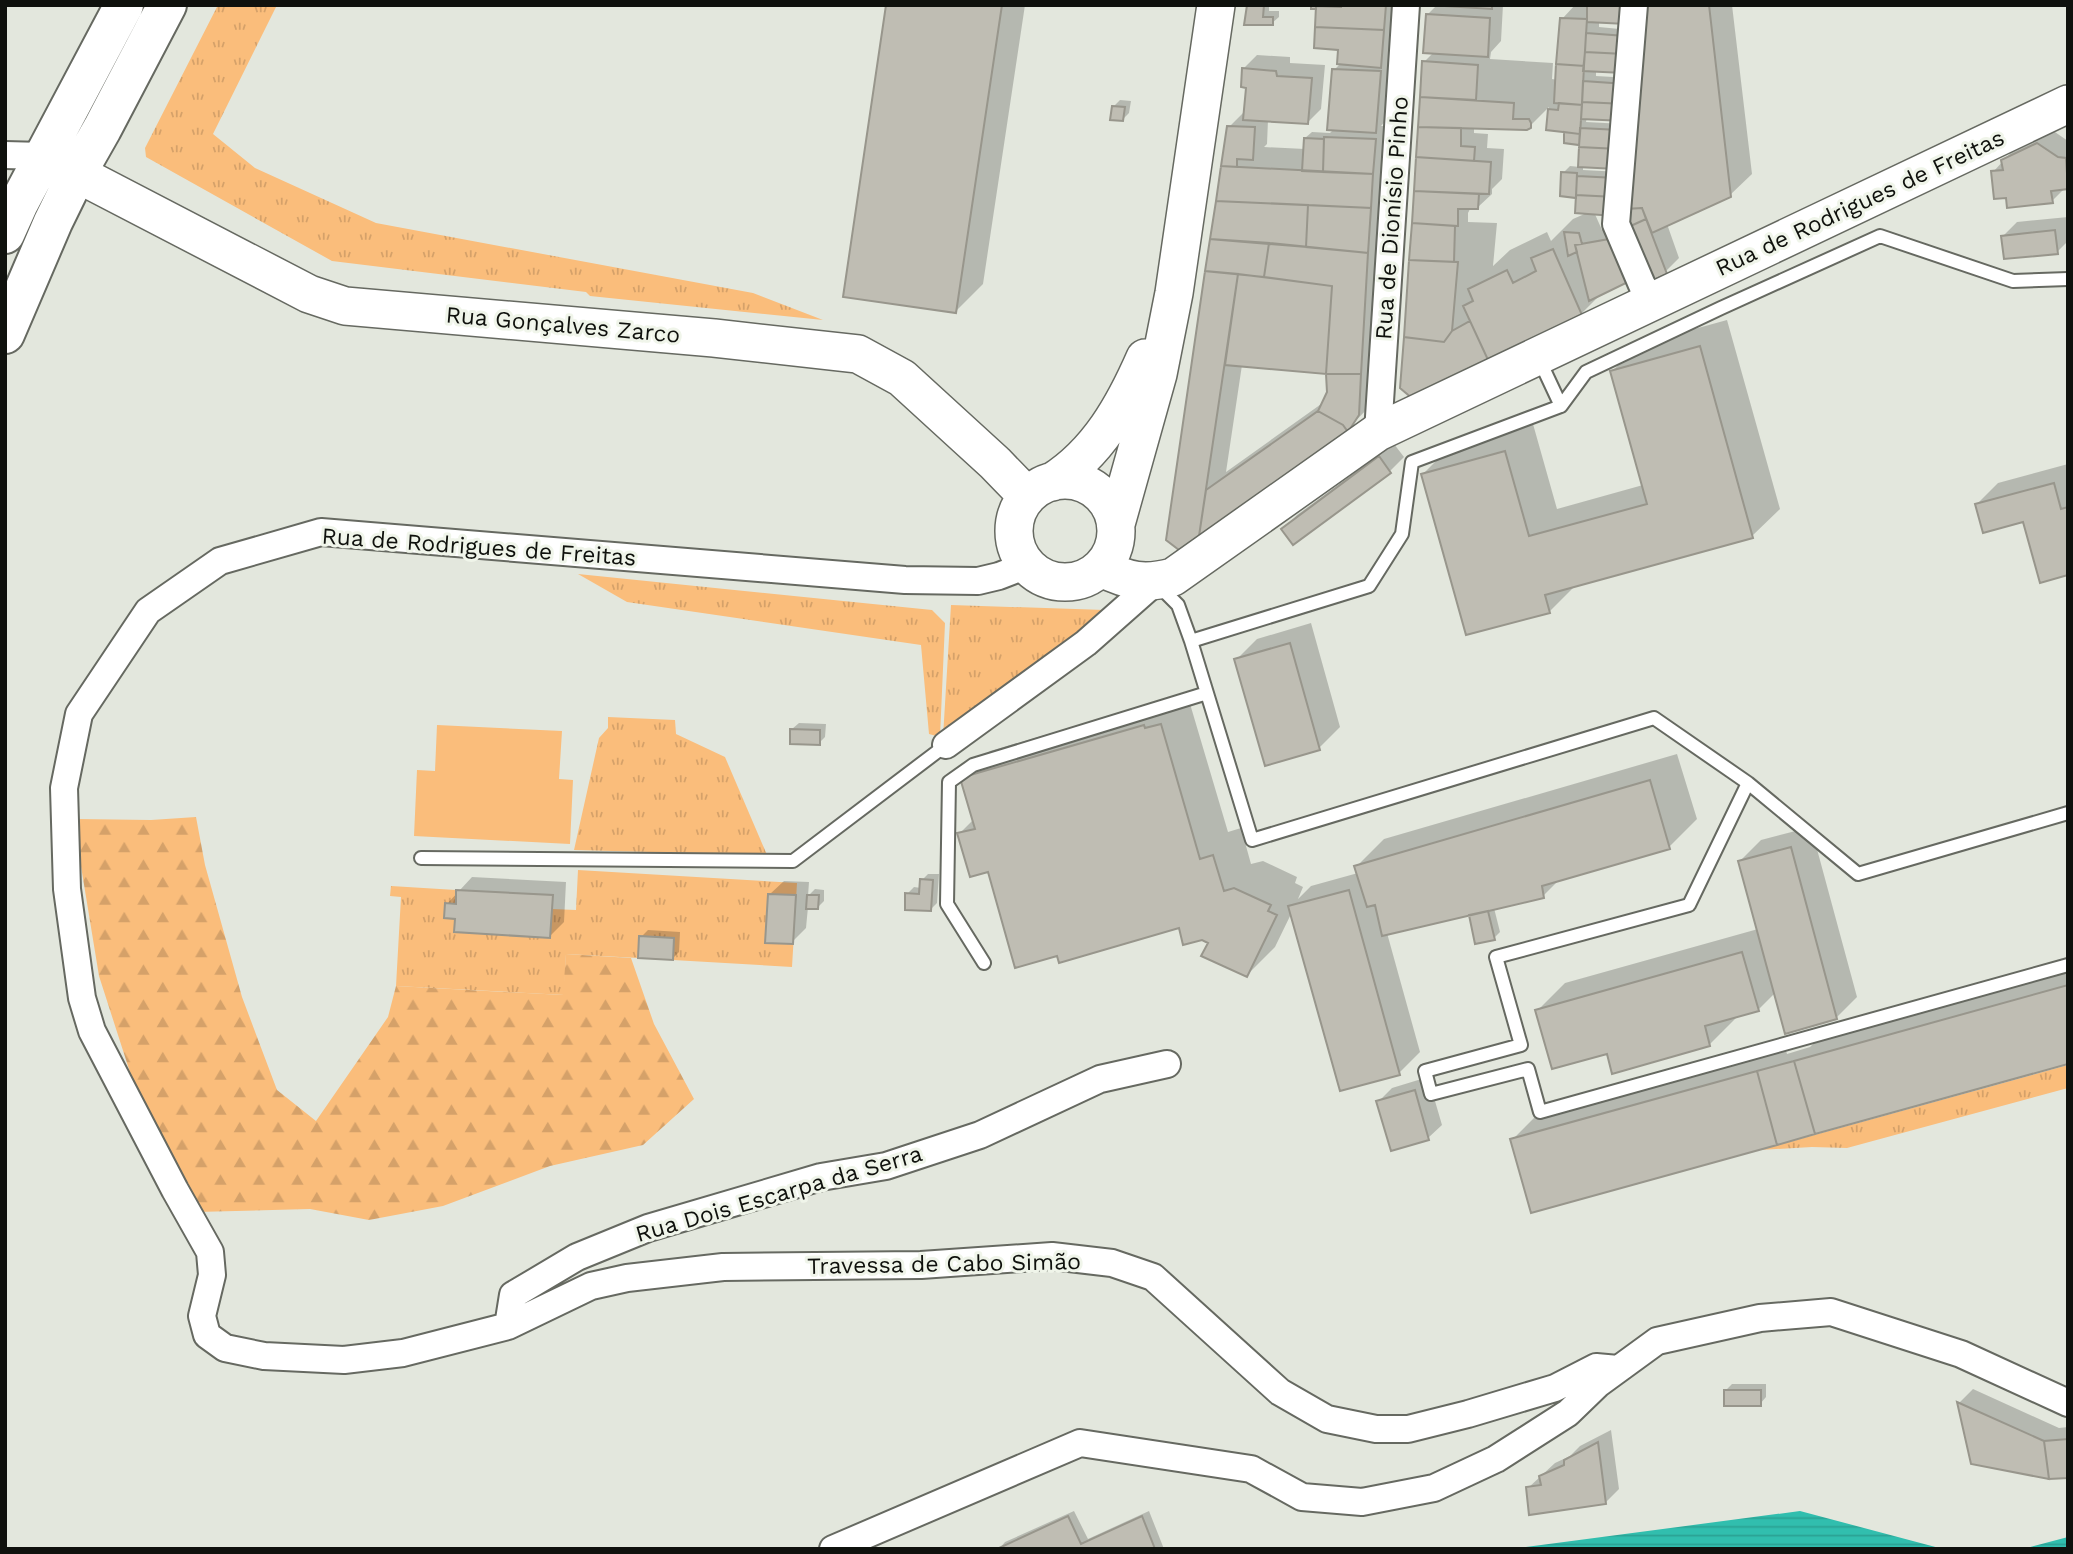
<svg xmlns="http://www.w3.org/2000/svg" width="2073" height="1554" font-family="'Work Sans',sans-serif">
  <style>
    .grass { fill: url(#grass-tufts) }
    .forest { fill: url(#forest-firs) }
    .green { fill: #fabd7b }
    .water { fill: url(#water-rules) }
    .shadow { fill: #0003; fill-rule: evenodd }
    .building { fill: #bfbdb3; stroke: #98968c; stroke-width: 2 }
    .lines { fill: none; stroke-linecap: round; stroke-linejoin: round }
    .lane-casing { stroke: #666961; stroke-width: 16 }
    .street-casing { stroke: #666961; stroke-width: 30 }
    .secondary-casing { stroke: #666961; stroke-width: 40 }
    .primary-casing { stroke: #666961; stroke-width: 42 }
    .lane { stroke: #fff; stroke-width: 12 }
    .street { stroke: #fff; stroke-width: 26 }
    .secondary { stroke: #fff; stroke-width: 37 }
    .primary { stroke: #fff; stroke-width: 38 }
    .labels { text-anchor: middle; dominant-baseline: central; stroke-width: 6; stroke-linejoin: round; paint-order: stroke }
    .street-label { font-size: 23px; fill: #0f110d; stroke: #f0f5ea }
  </style>
  <defs>
    <pattern id="grass-tufts" width="24" height="20" patternUnits="userSpaceOnUse" patternTransform="scale(1.75)"><rect width="24" height="20" fill="#fabd7b"/><path d="M3 7l-1-3M5 7V3M7 7l1-3M15 17l-1-3M17 17v-4M19 17l1-3" fill="none" stroke="#d5a169"/></pattern>
    <pattern id="forest-firs" width="22" height="20" patternUnits="userSpaceOnUse" patternTransform="scale(1.75)"><rect width="22" height="20" fill="#fabd7b"/><path d="M5 1l3.5 6h-7zM16 11l3.5 6h-7z" fill="#d5a169"/></pattern>
    <pattern id="water-rules" width="6" height="5" patternUnits="userSpaceOnUse" patternTransform="scale(1.75)"><rect width="6" height="5" fill="#31beae"/><path d="M0 2.5h6" fill="none" stroke="#2aa294"/></pattern>
  </defs>
  <rect width="100%" height="100%" fill="#e3e7dd"/>
  <!-- grass -->
  <path class="grass" d="M218,5H277L213,134L255,168L376,223L753,293L823,320L590,296L586,292L332,261L146,157L145,148Z
    M578,574L932,610L945,623L940,737L929,734L921,645L627,602Z
    M951,605L1105,610L943,737Z
    M608,717L675,720L676,734L725,757L767,855L574,850L599,738L608,728Z
    M578,870L797,883L792,967L673,960L674,938L640,936L638,958L566,954L564,995L396,986L401,897L390,896L391,886L456,890V904L445,903L455,919L454,932L550,938L552,909L576,910Z
    M2068,1065V1088L1847,1148L1812,1147L1760,1150Z"/>
  <!-- forest -->
  <path class="forest" d="M196,817L205,865L242,997L277,1090L316,1121L388,1017L396,986L563,995L566,954L631,958L654,1024L694,1099L643,1145L550,1166L443,1206L369,1220L310,1209L196,1212L137,1094L99,976L78,848L76,819L151,820Z"/>
  <!-- green -->
  <path class="green" d="M437,725L562,731L559,779L573,780L570,844L414,836L417,770L435,771Z"/>
  <!-- water -->
  <path class="water" d="M1800,1511L1943,1549H1510Z
    M2068,1537V1549H2023Z"/>
  <!-- shadow -->
  <path class="shadow" d="M888,5H1025L983,284L955,312Z
    M1248,5H1269V11H1279V17L1272,23H1246Z
    M1313,5H1398L1394,53L1389,58H1394L1389,117L1381,126H1389L1367,409L1347,430L1179,548L1229,127L1243,113H1246L1248,87L1243,69L1257,55L1290,57V63L1325,65L1321,109L1307,123L1268,120L1267,144L1264,147L1305,149V138L1312,132L1330,133L1334,129V70L1339,65L1340,49L1318,8ZM1242,365L1331,372L1329,392L1324,402L1226,472Z
    M1437,5H1503L1501,41L1491,52L1490,59L1553,63L1552,79L1558,80L1562,19L1575,5H1632L1599,21V27L1630,30L1596,70V76L1631,78L1587,117L1586,122L1624,124L1583,166V170L1621,172L1594,212L1602,230L1624,226L1643,5H1732L1752,174L1730,195L1667,224L1679,258L1665,272L1642,267L1603,292L1581,314L1402,388L1424,62L1434,52L1427,15ZM1549,107L1548,129L1566,131V142L1581,143L1580,167L1570,166L1563,173L1589,212L1573,219L1551,241L1547,232L1510,250L1493,266L1497,223L1468,222V213L1471,207H1478L1492,194V189L1502,179L1504,149L1487,148L1488,134L1474,133V127H1529Z
    M1120,100L1131,101L1129,113L1123,119L1113,107Z
    M2052,130L2068,141V187L2065,188L2052,201L2007,196L1993,172L2017,146Z
    M2068,217V241L2057,252L2003,236L2017,222Z
    M1727,320L1780,509L1752,536L1576,585L1550,611L1467,633L1423,474L1451,446L1533,424L1557,509L1643,485L1612,371L1640,344Z
    M1394,444L1404,457L1390,471L1293,542L1284,529L1297,515Z
    M2068,464V574L2025,520L1977,504L1998,483Z
    M1311,623L1340,727L1319,748L1236,660L1257,639Z
    M1188,697L1228,832L1241,828L1251,864L1263,861L1297,877L1295,883L1303,887L1298,899L1311,886L1358,873L1356,867L1384,839L1677,754L1697,819L1669,847L1560,879L1543,896L1494,908L1500,932L1494,938L1470,913L1387,933L1420,1052L1399,1073L1292,912L1275,947L1247,975L1210,942L1180,926L1058,954L959,834L974,819L962,778L990,751L1171,698Z
    M799,723L826,724L825,737L819,743L792,729Z
    M1811,827L1857,997L1836,1018L1776,992L1758,1010L1737,1017L1709,1045L1608,1052L1537,1011L1565,983L1758,929L1740,861L1761,840Z
    M928,874H939L937,903L930,910L907,894L914,887L921,888L922,880Z
    M472,877L566,882L564,922L550,936L457,917L447,904Z
    M784,881L809,882L808,896L815,889L824,890V901L818,907H808L806,928L792,942L770,894Z
    M648,930L680,932L679,952L673,958L641,937Z
    M2068,966V1063L1512,1140L1540,1112L1784,1044L1787,1054L1810,1047L1824,1033Z
    M1428,1077L1442,1125L1428,1138L1378,1102L1392,1088Z
    M1732,1384H1766V1397L1760,1404L1726,1390Z
    M1973,1389L2059,1428L2068,1427V1476L1973,1462L1959,1403Z
    M1611,1430L1619,1489L1605,1503L1528,1488L1555,1463L1570,1456L1580,1446Z
    M1074,1511L1088,1539L1149,1511L1164,1549H999L1005,1542Z"/>
  <!-- building -->
  <path class="building" d="M886,5H1002L956,313L843,297Z
    M1247,5H1264L1263,17H1273V25H1244Z
    M1311,5H1341V7L1316,6V9H1311Z
    M1341,5H1386L1384,30L1315,27L1316,6L1341,7Z
    M1428,5H1492V9Z
    M1587,5L1627,6L1626,24L1587,22Z
    M1641,5H1709L1731,197L1652,233L1642,208L1627,209Z
    M1426,14L1490,18L1488,57L1423,53Z
    M1560,18L1587,19L1584,66L1556,64Z
    M1315,27L1384,30L1381,68L1337,64L1338,50L1314,48Z
    M1586,33L1625,36L1624,54L1585,52Z
    M1585,52L1624,54L1623,73L1583,71Z
    M1422,61L1478,65L1476,100L1420,97Z
    M1556,64L1584,66L1582,105L1554,103Z
    M1242,68L1276,71L1277,76L1312,78L1308,124L1243,120L1246,88L1241,87Z
    M1332,69L1381,71L1376,133L1327,130Z
    M1583,81L1626,84L1625,104L1582,102Z
    M1420,97L1514,103L1513,119H1529L1531,123V128L1527,130L1418,127Z
    M1582,102L1625,104L1624,121L1581,119Z
    M1559,103L1582,105L1580,134L1546,130L1548,109L1558,110Z
    M1112,106L1125,107L1123,121L1110,120Z
    M1227,126L1255,127L1253,160L1237,159V167L1221,166Z
    M1418,127L1461,128V146L1475,147L1474,161L1416,157Z
    M1580,128L1619,130L1618,149L1579,147Z
    M1564,132L1580,134L1579,145L1564,143Z
    M1324,137L1376,139L1373,174L1323,172Z
    M1304,138L1324,139L1323,172L1302,171Z
    M2037,143L2058,157L2066,158L2068,189L2051,191L2053,203L2007,208L2006,198L1994,199L1991,171L2003,170L2001,160Z
    M1579,147L1618,149L1616,169L1578,167Z
    M1416,157L1491,162L1489,194L1414,191Z
    M1221,166L1373,174L1371,208L1216,201Z
    M1561,172L1577,173L1576,198L1560,196Z
    M1577,176L1616,178L1615,197L1576,195Z
    M1414,191L1479,194L1478,209H1458V226L1412,223Z
    M1576,195L1615,197L1614,216L1575,213Z
    M1216,201L1308,205L1306,247L1210,239Z
    M1308,205L1371,208L1368,253L1306,247Z
    M1642,208L1646,219L1624,229L1623,209Z
    M1646,219L1667,274L1647,283L1624,229Z
    M1412,223L1455,226L1454,262L1409,260Z
    M2055,230L2058,254L2004,259L2001,236Z
    M1564,232L1579,233L1582,244L1575,245L1577,252L1568,256Z
    M1615,238L1630,281L1589,301L1575,245Z
    M1210,239L1269,243L1264,277L1205,271Z
    M1269,243L1368,253L1361,374H1326L1332,286L1264,277Z
    M1553,249L1582,315L1489,362L1463,306L1473,301L1468,289L1507,270L1513,283L1536,271L1531,258Z
    M1409,260L1458,262L1452,331L1444,342L1404,337Z
    M1205,271L1238,274L1199,536L1179,550L1166,540Z
    M1238,274L1332,286L1326,374L1225,365Z
    M1470,321L1489,362L1413,399L1400,388L1404,337L1444,342L1452,331Z
    M1700,346L1753,538L1545,595L1550,613L1466,635L1421,474L1505,451L1529,536L1647,504L1610,371Z
    M1326,374H1361L1359,415L1348,432L1343,425L1318,411L1327,392Z
    M1318,411L1343,425L1348,432L1199,536L1206,490Z
    M1379,456L1391,473L1293,545L1281,529Z
    M2054,483L2061,509L2068,507V575L2040,583L2023,522L1983,533L1975,504Z
    M1290,643L1320,750L1265,766L1234,659Z
    M1161,724L1200,859L1213,855L1224,891L1234,888L1271,905L1268,911L1277,915L1247,977L1201,956L1208,943L1202,940L1183,945L1179,928L1059,963L1057,956L1015,968L988,872L970,877L957,833L975,829L960,778L1144,725L1145,728Z
    M790,729L820,730V745L790,744Z
    M1650,780L1670,849L1542,886L1544,898L1382,936L1375,905L1367,907L1354,866Z
    M1791,847L1837,1019L1785,1034L1738,861Z
    M920,879L933,880L931,911L905,910V893L919,894Z
    M456,890L553,895L550,938L454,932L455,919L444,918L445,903L456,904Z
    M1349,890L1400,1075L1340,1091L1288,906Z
    M768,894L796,895L793,944L765,943Z
    M807,895H819L818,909H806Z
    M1488,911L1495,940L1475,944L1469,915Z
    M639,936L674,938L673,960L638,958Z
    M1742,952L1759,1011L1705,1026L1710,1046L1612,1074L1607,1054L1552,1069L1535,1010Z
    M2068,985V1064L1815,1134L1794,1061Z
    M1794,1061L1815,1134L1777,1145L1757,1071Z
    M1757,1071L1777,1145L1531,1213L1510,1139Z
    M1415,1090L1429,1140L1391,1151L1376,1101Z
    M1724,1390H1761V1406H1724Z
    M1957,1402L2044,1441L2049,1479L1971,1464Z
    M2068,1439V1478L2049,1479L2044,1441Z
    M1598,1442L1606,1504L1529,1515L1526,1487L1541,1485L1539,1476L1564,1465V1460Z
    M1068,1516L1081,1544L1142,1516L1155,1549H997Z"/>
  <g class="lines">
    <defs>
      <path id="lane" d="M1539,359L1561,406
        M1159,586L1178,605L1191,641L1252,840L1654,718L1748,783L1858,874L2068,813
        M1191,641L1369,586L1402,534L1412,462L1561,406L1586,372L1721,308L1880,236L2013,281L2068,279
        M1748,783L1689,905L1496,957L1521,1045L1425,1071L1431,1094L1528,1069L1540,1112L2068,965
        M421,858L793,861L946,745
        M984,963L947,904L949,782L973,765L1207,693"/>
      <path id="street" d="M1634,5L1616,224L1642,285L1652,301
        M5,155L43,156
        M1378,432L1406,5
        M1027,565L999,576L978,581L905,580L321,532L220,561L148,611L79,714L64,788L67,889L82,998L92,1031L175,1190L210,1252L212,1275L202,1316L207,1335L225,1348L264,1356L344,1360L403,1353L508,1326L591,1286L627,1278L723,1267L921,1265L1052,1256L1112,1263L1153,1277L1280,1392L1327,1419L1376,1429H1408L1468,1414L1555,1388L1596,1367L1618,1369
        M946,745L1086,643L1155,582
        M508,1326L513,1295L577,1257L648,1228L821,1177L886,1166L980,1135L1100,1079L1167,1064
        M833,1549L1080,1443L1251,1469L1302,1497L1362,1502L1434,1488L1496,1459L1568,1413L1598,1384L1657,1341L1760,1318L1831,1312L1961,1354L2068,1403"/>
      <path id="secondary" d="M51,160L309,294L345,306L714,338L858,354L902,378L995,463L1027,496
        M1014 531a51 51 0 1 1 102 0a51 51 0 1 1-102 0Z
        M1052,482C1098,453 1124,406 1145,358
        M1116,524L1158,374L1174,293L1216,5
        M1101,568C1129,581 1143,585 1173,577L1378,432L2068,104"/>
      <path id="primary" d="M5,234L19,203L124,5
        M5,334L53,222L77,173L102,129L167,5"/>
    </defs>
    <!-- lane casing -->
    <use href="#lane" class="lane-casing"/>
    <!-- street casing -->
    <use href="#street" class="street-casing"/>
    <!-- secondary casing -->
    <use href="#secondary" class="secondary-casing"/>
    <!-- primary casing -->
    <use href="#primary" class="primary-casing"/>
    <!-- lane -->
    <use href="#lane" class="lane"/>
    <!-- street -->
    <use href="#street" class="street"/>
    <!-- secondary -->
    <use href="#secondary" class="secondary"/>
    <!-- primary -->
    <use href="#primary" class="primary"/>
  </g>
  <g class="labels">
    <!-- street labels -->
    <g class="street-label">
      <text transform="translate(1860 203) rotate(-25)">Rua de Rodrigues de Freitas</text>
      <text transform="translate(1392 218) rotate(-86)">Rua de Dionísio Pinho</text>
      <text transform="translate(563 325) rotate(5)">Rua Gonçalves Zarco</text>
      <text transform="translate(479 547) rotate(4)">Rua de Rodrigues de Freitas</text>
      <text transform="translate(779 1194) rotate(-16)">Rua Dois Escarpa da Serra</text>
      <text transform="translate(944 1264) rotate(-1)">Travessa de Cabo Simão</text>
    </g>
  </g>
  <!-- border -->
  <rect width="2073" height="1554" fill="none" stroke="#0f110d" stroke-width="14"/>
</svg>
